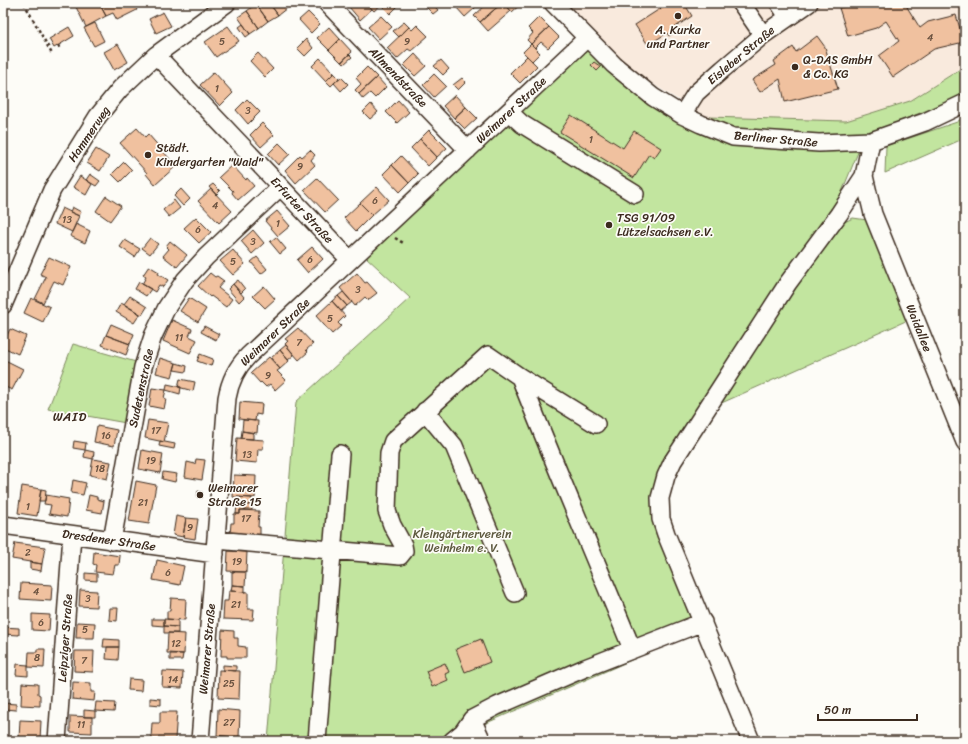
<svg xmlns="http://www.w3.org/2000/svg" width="968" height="744" font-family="Sriracha,sans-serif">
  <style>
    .built { fill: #f9eadd }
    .green { fill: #c2e59f; stroke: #7e885e }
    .building { fill: #f0c19f; stroke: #3b2a1e }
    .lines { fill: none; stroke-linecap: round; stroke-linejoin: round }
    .minor-casing { stroke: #3b2a1e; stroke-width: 20 }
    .path { stroke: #3b2a1e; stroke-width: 2.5; stroke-dasharray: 3 3; stroke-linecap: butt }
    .minor { stroke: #fdfcf7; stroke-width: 17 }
    .poi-dot { fill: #3b2a1e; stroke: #fdfcf7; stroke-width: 1.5 }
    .labels { text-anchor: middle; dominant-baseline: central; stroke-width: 3.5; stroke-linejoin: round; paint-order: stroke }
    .number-label { font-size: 10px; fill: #68503e }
    .poi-label { font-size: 12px; fill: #3b2a1e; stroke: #fdfcf7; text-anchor: start }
    .street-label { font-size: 12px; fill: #3b2a1e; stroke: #fdfcf7 }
    .park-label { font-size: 12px; fill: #5d593e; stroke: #fdfcf7 }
    .neighbourhood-label { font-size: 13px; letter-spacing: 1px; fill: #3b2a1e; stroke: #fdfcf7 }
  </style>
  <rect width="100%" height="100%" fill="#fdfcf7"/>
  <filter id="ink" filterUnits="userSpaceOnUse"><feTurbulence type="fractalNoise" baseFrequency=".025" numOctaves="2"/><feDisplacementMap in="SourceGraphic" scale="8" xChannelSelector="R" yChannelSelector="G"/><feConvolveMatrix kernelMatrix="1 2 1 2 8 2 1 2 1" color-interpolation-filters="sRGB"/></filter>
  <g filter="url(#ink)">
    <!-- built -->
    <path class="built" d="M565,3H965V66L910,101L846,121L708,117L667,93L636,73L589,30Z"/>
    <!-- green -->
    <path class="green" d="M588,47L705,130L708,117L846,121L910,101L965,66V92L950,101L865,135L841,194L663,459L655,511L698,631L482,725L489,741H268L296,402L410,298L365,256Z
      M965,116V138L885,173L886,146L957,122Z
      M853,218L867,220L908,320L717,405L794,288L840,224Z
      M73,344L136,362L126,423L48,409Z"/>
    <!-- building -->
    <path class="building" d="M74,3H99L106,16L86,27Z
      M99,3H133L137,10L117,20L113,13L106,16Z
      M258,3H269L278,15L268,21L256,4Z
      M269,3H283L287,8L278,15Z
      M283,3H294L287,8Z
      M353,3H367L372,9L360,20L349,7Z
      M370,3H383L374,11L368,5Z
      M383,3H393L397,7L390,14L381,5Z
      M429,3H432L438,10L433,14L425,6Z
      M461,3H471L475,8L465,17L456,7Z
      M488,3H502L480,22L474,16Z
      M502,3H504L511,11L488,31L480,22Z
      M504,3H522L512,12Z
      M669,3H684L692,16L674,28L676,31L669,36L667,33L648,45L635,25Z
      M859,3H913L907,7L920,28L928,22L956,15L964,42L934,49L893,77L879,56L899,41L886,21L876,28L848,36L839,8Z
      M256,4L268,21L259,28L247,11Z
      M247,11L259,28L250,34L238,17Z
      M163,12L171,26L156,33L149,19Z
      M308,12L320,24L311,33L299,20Z
      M381,16L392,27L379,39L368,27Z
      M539,17L549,27L531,44L527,40L533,33L528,28Z
      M404,22L409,27L399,37L393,31Z
      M95,23L104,41L94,46L84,28Z
      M243,24L250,34L246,37L239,27Z
      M417,25L428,36L411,51L408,49L397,59L387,48L409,27L412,30Z
      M228,26L239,41L216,57L205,42Z
      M69,27L74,36L54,48L49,39Z
      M329,27L340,39L329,50L317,38Z
      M549,27L559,37L548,48L541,42L535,48L531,44Z
      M817,36L825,47L838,89L785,102L780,79L760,92L752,80L776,65L774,61L793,47L796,52Z
      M306,39L313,48L305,56L297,48Z
      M340,39L352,52L341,62L329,50Z
      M118,44L128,62L114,70L104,52Z
      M531,44L540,53L532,61L523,52Z
      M258,53L273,69L265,77L250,61Z
      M349,54L352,57L344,64L342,62Z
      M415,54L426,66L415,76L404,65Z
      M527,56L537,66L520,83L510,73Z
      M320,58L334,73L326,81L312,66Z
      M441,60L449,69L443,75L434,66Z
      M594,62L601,67L597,71L591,65Z
      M367,67L377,77L359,94L355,90L361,84L356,78Z
      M214,72L233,93L220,106L200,85Z
      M334,73L339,78L331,86L326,81Z
      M434,74L446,86L434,97L423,85Z
      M341,77L348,84L341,91L334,83Z
      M377,77L386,87L375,98L370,93L363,99L359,94Z
      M462,78L466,82L458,90L453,85Z
      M455,95L466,107L454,118L443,106Z
      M247,99L260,112L248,124L236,110Z
      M398,100L409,112L397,123L386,112Z
      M371,104L378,112L370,119L363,112Z
      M466,107L477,118L465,129L454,118Z
      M571,115L623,148L634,131L661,148L654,158L649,154L634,178L560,132Z
      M262,123L274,135L261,147L250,135Z
      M137,128L145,137L148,134L176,166L155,185L146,174L147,173L120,143Z
      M429,130L447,148L437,157L420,139Z
      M420,139L437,157L428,166L411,148Z
      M279,143L290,154L278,165L268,154Z
      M96,149L109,157L100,171L87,163Z
      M310,150L315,155L311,160L315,165L296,183L285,170L300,155L302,157Z
      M401,156L418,174L409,183L392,165Z
      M124,162L132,170L120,182L112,174Z
      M232,165L246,180L247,178L254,186L238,200L232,193L233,191L219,177Z
      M392,165L409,183L400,192L383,174Z
      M90,174L100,181L96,186L86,180Z
      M80,176L92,184L86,195L73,187Z
      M317,178L338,200L325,212L304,190Z
      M213,184L220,191L216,195L209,187Z
      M377,187L389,200L372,215L360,203Z
      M181,189L190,199L183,206L174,196Z
      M211,189L232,211L219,223L198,201Z
      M106,196L121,206L110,221L96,211Z
      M174,200L180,208L169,217L163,210Z
      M360,203L372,215L356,231L344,218Z
      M72,207L81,212L79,216L70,212Z
      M62,208L79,216L72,232L55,224Z
      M277,211L290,226L278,236L265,221Z
      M196,217L211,232L199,243L184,228Z
      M76,224L90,231L85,243L70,236Z
      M253,230L264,243L252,254L241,241Z
      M276,237L286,249L280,254L270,242Z
      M150,238L158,244L150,254L142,248Z
      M125,240L140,249L135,257L120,247Z
      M170,241L187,255L177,267L163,256L169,249L166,246Z
      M312,247L323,259L308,273L297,260Z
      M233,250L245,264L233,275L220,261Z
      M49,257L71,267L63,285L54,281L43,303L35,299L46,277L40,274Z
      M257,257L267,269L261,274L251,262Z
      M149,266L159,272L158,274L168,280L163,287L159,285L155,292L142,284L146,277L143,275Z
      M210,273L215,277L217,276L224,281L218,288L232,299L226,307L211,296L210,297L198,286Z
      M357,273L365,283L367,282L377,293L368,300L365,297L355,306L340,288Z
      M238,280L245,289L241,293L233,284Z
      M139,282L151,289L146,296L135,289Z
      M233,284L244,297L239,302L228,289Z
      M264,286L275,299L265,308L253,296Z
      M343,292L352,302L347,306L338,296Z
      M130,296L147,307L142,315L124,304Z
      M338,296L347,306L341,311L332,301Z
      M31,298L50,307L43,322L24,313Z
      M189,298L206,309L198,322L180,311Z
      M332,301L345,316L338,323L341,326L332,334L316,316Z
      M121,303L140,314L134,323L116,312Z
      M172,320L192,329L189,336L197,340L190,353L163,341Z
      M111,324L134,334L130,344L106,335Z
      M204,326L219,334L216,340L201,332Z
      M298,328L313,344L306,350L308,352L299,360L285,344L288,341L285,339Z
      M10,329L26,336L18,354L3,347V344Z
      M106,335L130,344L126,355L102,345Z
      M286,345L294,355L288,360L280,350Z
      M280,350L289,361L280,369L271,358Z
      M200,354L213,359L211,366L197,361Z
      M269,357L280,369L277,371L286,380L275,390L270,384L266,387L261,382L260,383L251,373Z
      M160,358L176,363L172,377L156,373Z
      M3,359L23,369L12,390L3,386Z
      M176,363L187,366L186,372L174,370Z
      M180,379L195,382L193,391L178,387Z
      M167,384L181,387L180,394L166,390Z
      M152,388L166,390L164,398L166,399L164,409L149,406Z
      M240,402L262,404L261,415L256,414L255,421L239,419Z
      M148,420L168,423L164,442L145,438Z
      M243,420L258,421L257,433L242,431Z
      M97,426L117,430L114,446L94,442Z
      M242,431L253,433V439L241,438Z
      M237,438L264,440L263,449H258L257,463L235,461Z
      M74,441L86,443L85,450L73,448Z
      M160,441L175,444L174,449L159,446Z
      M85,450L94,452L93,459L84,457Z
      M142,450L163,454L160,473L139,469Z
      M93,459L111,462L107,479L90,475Z
      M196,459L205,460L202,480L185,477L187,462L195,464Z
      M163,472L177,474L175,482L162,479Z
      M234,475L256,476L255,498L233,497Z
      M73,480L86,483L83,495L71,493Z
      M136,481L156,485L149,524L129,521Z
      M22,486L41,489L37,516L18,513Z
      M41,489L46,490L45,501H39Z
      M198,491L202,492V498L197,497Z
      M46,495L69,499L67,517L49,514L51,505L44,504Z
      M89,495L97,497V499L104,501L102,513L86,510Z
      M236,497L252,498V505L236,504Z
      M237,504L252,505V510H240V514H236Z
      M240,510L259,511L258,527H260V536L239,533V535L230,534L231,523H234V514H240Z
      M176,516L186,518L183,537L173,535Z
      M186,518L198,519L195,539L183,537Z
      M15,543L45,547L42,564L12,559Z
      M228,551L247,552L246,572L227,571Z
      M94,552L120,556L119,565H115L113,574L95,572L96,565L93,564Z
      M157,560L184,566L180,585L153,580Z
      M30,562L42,564L41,571L30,569Z
      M232,572H246L245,586L232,585Z
      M85,573L97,574V581L85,580Z
      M21,583L52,585L51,601L20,599Z
      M232,585L245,586V592L231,591Z
      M80,590L97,591L96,607L79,606Z
      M229,591L248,592V609H254L253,620L223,619L224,601H228Z
      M171,598L186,599L185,620L167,619V611H170Z
      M110,608H118L117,621L109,620Z
      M32,614L50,615L49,631L32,630Z
      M152,619H164V626L152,625Z
      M164,619L178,620V627L164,626Z
      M77,622L95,623L94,638H76Z
      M164,626L178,627V633H164Z
      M3,627L19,628V635L3,634Z
      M222,630L234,631V638H238V646L246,647V658H227V656H221Z
      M168,633L185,634L184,654L167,653Z
      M104,639L119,640V647H103Z
      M481,639L490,662L465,672L456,649Z
      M107,647H119L118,660L106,659Z
      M37,649H45L44,668L28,667L29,652H37Z
      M75,651H94L93,672L74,671Z
      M170,654H183L182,660H170Z
      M445,663L449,672L445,674L448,680L432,687L426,671Z
      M17,664L28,665V676L16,675Z
      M223,665L236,666V671L223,670Z
      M219,670L240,671L239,699L218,698Z
      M163,671L183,672L182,688L162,687Z
      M129,679L142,680L141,691L128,690Z
      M73,682L91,683V692H95L94,701L72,699Z
      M22,683L38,684V694L40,695V706L21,705Z
      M150,698L161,699V705L150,704Z
      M96,702L115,703L114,712L95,711Z
      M3,703L16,704V710L3,709Z
      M218,709L240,711L239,737L217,736Z
      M84,710L95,711V717H84Z
      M160,712H177L175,739L151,738L152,723H160Z
      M70,716L92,717V733L70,732Z
      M20,720L41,721L40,740L19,739Z
      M219,736L239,737V741H218Z
      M4,737H16V741H3Z"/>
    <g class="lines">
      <defs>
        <path id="minor" d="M327,3L468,150
          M553,3L614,65L653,97L682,115L701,124L733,137L819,143L871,141L925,122L965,103
          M741,3L763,35
          M779,3L788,17
          M156,55L350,260
          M509,112L522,124L635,194
          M682,115L696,93L723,69L763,35L809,3
          M871,141L864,176L873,214L965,442
          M3,305L52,190L98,116L120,89L156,55L227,3
          M520,377C556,469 595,558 632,649
          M425,411L454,446L515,593
          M3,525L215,554
          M216,540L400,556L404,551L403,545L392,525L387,511L389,453L393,441L488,355L520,377L596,424
          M112,541L143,367L153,336L167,307L185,280L206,257L280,187
          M472,719L482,741
          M57,741L72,535
          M200,741L227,398C230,381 236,368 248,356L587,38
          M317,741L340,454
          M452,741L463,732L472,719L497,706L585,668L703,622
          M751,741L666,534L661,519L660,498L666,476L673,461L788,283L839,214L864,176"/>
      </defs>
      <!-- minor casing -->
      <use href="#minor" class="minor-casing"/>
      <!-- path -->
      <path class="path" d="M24,3L52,54
        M58,45L60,50
        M395,238L405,244"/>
      <!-- minor -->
      <use href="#minor" class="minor"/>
    </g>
  </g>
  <!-- markers -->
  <g class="poi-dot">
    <circle cx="678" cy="16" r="4"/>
    <circle cx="795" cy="67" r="4"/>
    <circle cx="148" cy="155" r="4"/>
    <circle cx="609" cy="225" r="4"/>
    <circle cx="200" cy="495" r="4"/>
  </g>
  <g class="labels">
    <!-- number labels -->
    <g class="number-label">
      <text x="930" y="38">4</text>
      <text x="222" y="42">5</text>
      <text x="407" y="42">9</text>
      <text x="217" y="89">1</text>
      <text x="248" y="111">3</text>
      <text x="591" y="140">1</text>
      <text x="300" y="167">9</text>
      <text x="375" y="201">6</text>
      <text x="215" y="206">4</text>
      <text x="67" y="220">13</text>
      <text x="278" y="224">1</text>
      <text x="198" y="230">6</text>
      <text x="253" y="242">3</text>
      <text x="310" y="260">6</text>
      <text x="233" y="262">5</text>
      <text x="358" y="290">3</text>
      <text x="330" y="319">5</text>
      <text x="179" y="338">11</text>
      <text x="299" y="343">7</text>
      <text x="268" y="376">9</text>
      <text x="156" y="431">17</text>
      <text x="106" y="436">16</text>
      <text x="247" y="455">13</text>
      <text x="151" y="461">19</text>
      <text x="100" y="469">18</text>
      <text x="143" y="503">21</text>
      <text x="28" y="507">1</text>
      <text x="246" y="519">17</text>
      <text x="190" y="528">9</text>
      <text x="28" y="553">2</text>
      <text x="237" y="562">19</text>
      <text x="168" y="573">6</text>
      <text x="36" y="592">4</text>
      <text x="88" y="599">3</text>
      <text x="236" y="605">21</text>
      <text x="41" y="623">6</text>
      <text x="85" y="630">5</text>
      <text x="176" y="644">12</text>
      <text x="37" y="658">8</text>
      <text x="84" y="661">7</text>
      <text x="173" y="680">14</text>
      <text x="229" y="684">25</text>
      <text x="229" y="723">27</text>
      <text x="81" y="725">11</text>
    </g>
    <!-- poi labels -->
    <g class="poi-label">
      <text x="678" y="30" text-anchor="middle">A. Kurka<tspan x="678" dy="14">und Partner</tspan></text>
      <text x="803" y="60">Q-DAS GmbH<tspan x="803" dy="14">&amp; Co. KG</tspan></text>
      <text x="156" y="148">Städt.<tspan x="156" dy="14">Kindergarten "Waid"</tspan></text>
      <text x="617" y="218">TSG 91/09<tspan x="617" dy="14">Lützelsachsen e.V.</tspan></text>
      <text x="208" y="488">Weimarer<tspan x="208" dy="14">Straße 15</tspan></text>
    </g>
    <!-- street labels -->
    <g class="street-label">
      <text transform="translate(741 55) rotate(-40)">Eisleber Straße</text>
      <text transform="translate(398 77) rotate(46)">Allmendstraße</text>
      <text transform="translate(511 110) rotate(-43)">Weimarer Straße</text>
      <text transform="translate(89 134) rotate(-56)">Hammerweg</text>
      <text transform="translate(776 139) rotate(5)">Berliner Straße</text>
      <text transform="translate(302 210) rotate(47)">Erfurter Straße</text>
      <text transform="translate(919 328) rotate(68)">Waidallee</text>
      <text transform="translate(275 332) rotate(-44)">Weimarer Straße</text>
      <text transform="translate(141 388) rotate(-78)">Sudetenstraße</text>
      <text transform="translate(109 540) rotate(8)">Dresdener Straße</text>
      <text transform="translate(65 638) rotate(-86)">Leipziger Straße</text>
      <text transform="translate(207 649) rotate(-85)">Weimarer Straße</text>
    </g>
    <!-- park labels -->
    <g class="park-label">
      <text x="462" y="534">Kleingärtnerverein<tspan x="462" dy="14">Weinheim e. V.</tspan></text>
    </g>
    <!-- neighbourhood labels -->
    <g class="neighbourhood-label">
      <text x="70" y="416">WAID</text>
    </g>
  </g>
  <!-- margin -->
  <rect width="968" height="744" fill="none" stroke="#fdfcf7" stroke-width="16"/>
  <rect x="8" y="8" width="952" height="728" fill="none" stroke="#3b2a1e" stroke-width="1.5" filter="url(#ink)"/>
  <!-- scale -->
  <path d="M818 714v6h99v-6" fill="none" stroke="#3b2a1e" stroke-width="2"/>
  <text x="824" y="714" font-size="12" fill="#3b2a1e" stroke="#fdfcf7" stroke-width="3" paint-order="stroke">50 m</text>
</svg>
